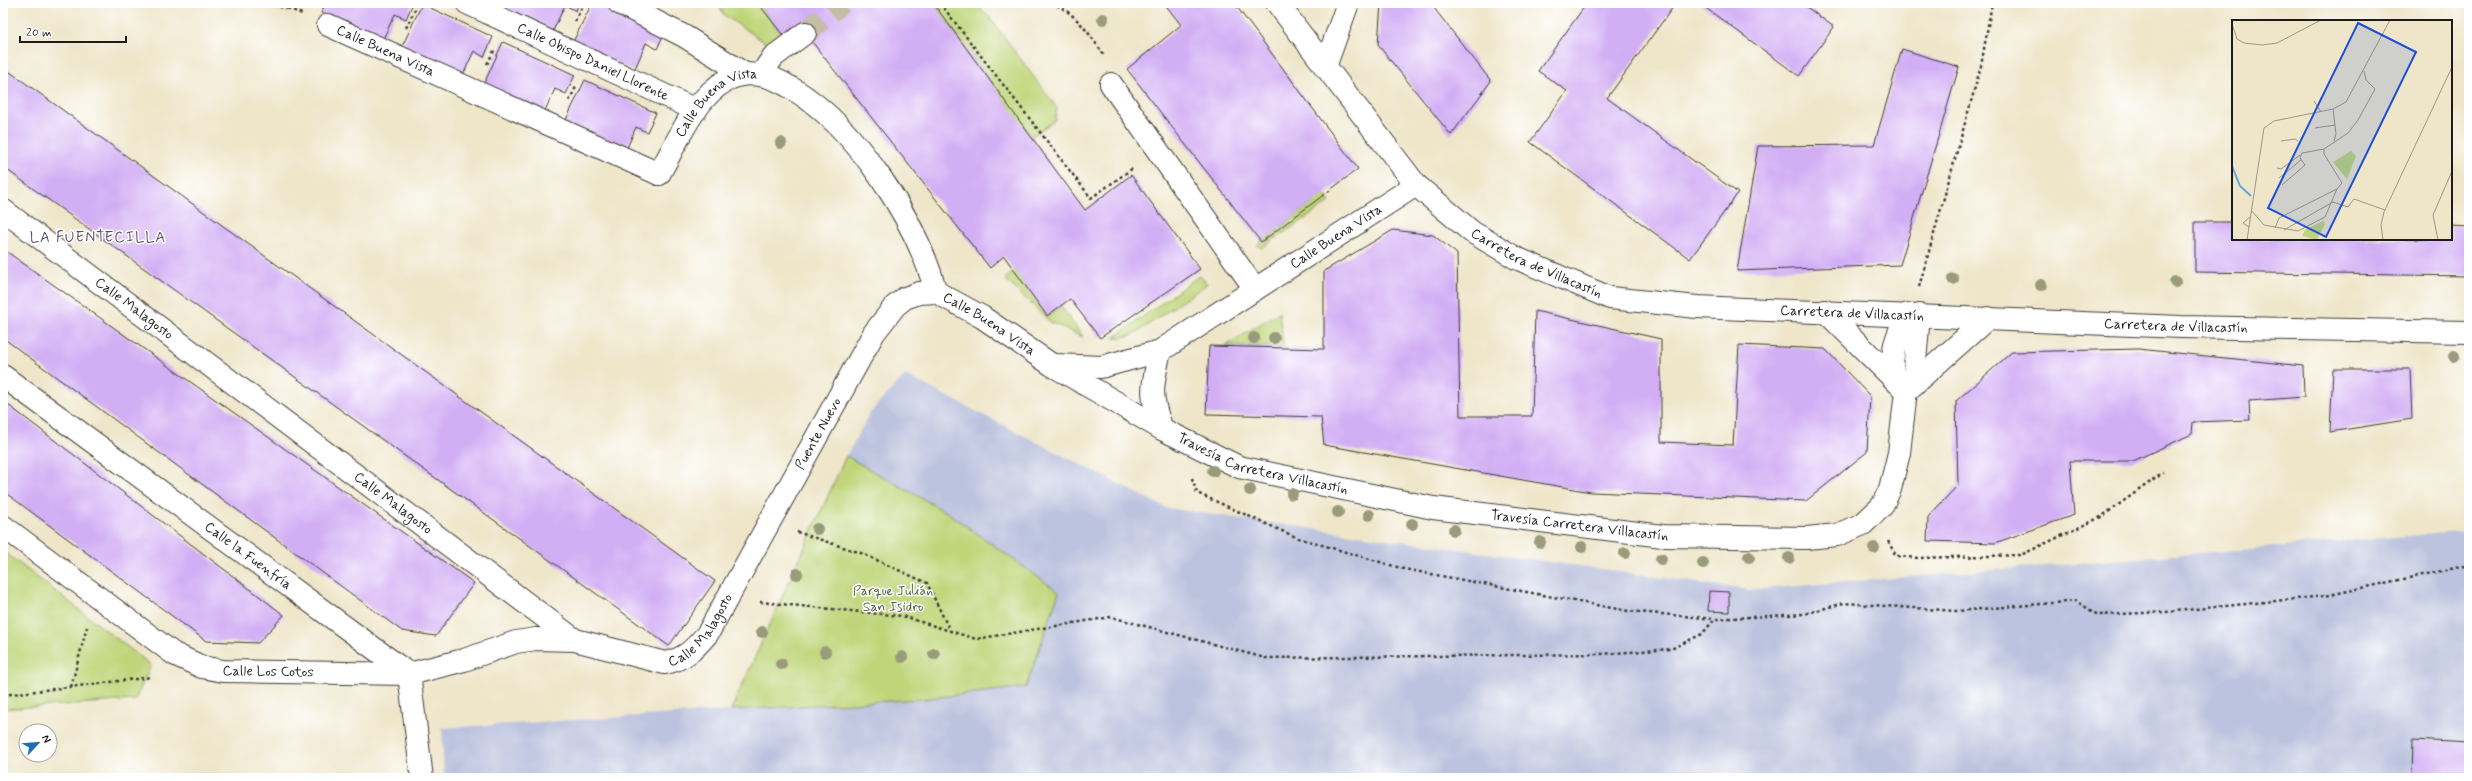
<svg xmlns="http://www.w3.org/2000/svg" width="2472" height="781" font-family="Mynerve,sans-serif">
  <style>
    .industrial { fill: #bcc3de }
    .green { fill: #c0d579; stroke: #6e784a }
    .building { fill: #d2aef4 }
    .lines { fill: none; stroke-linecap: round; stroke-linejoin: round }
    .minor-tunnel { stroke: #c5bea7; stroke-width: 22; stroke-dasharray: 22 11; stroke-linecap: butt }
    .pedestrian-casing { stroke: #3c3a36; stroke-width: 24 }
    .minor-casing { stroke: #3c3a36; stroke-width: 24 }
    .tertiary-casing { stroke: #3c3a36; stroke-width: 24 }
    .path { stroke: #3c3a36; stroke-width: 2.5; stroke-dasharray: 3 3; stroke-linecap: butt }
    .pedestrian { stroke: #fff; stroke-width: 22 }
    .minor { stroke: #fff; stroke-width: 22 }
    .tertiary { stroke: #fff; stroke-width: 22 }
    .tree { fill: #9a9b7c }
    .labels { text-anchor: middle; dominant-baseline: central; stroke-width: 3; stroke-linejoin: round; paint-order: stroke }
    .street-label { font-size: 14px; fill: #1c1c1c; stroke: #fff }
    .park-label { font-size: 14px; fill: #555d3d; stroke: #fff }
    .neighbourhood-label { font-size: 15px; letter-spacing: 1px; fill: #5c4f68; stroke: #fff }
    .inset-river { fill: none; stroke: #60a8d7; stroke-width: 2 }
    .inset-road { fill: none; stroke: #9b9584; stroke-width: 1 }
    .view { fill: #1d4ed8; fill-opacity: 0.15; stroke: #1d4ed8; stroke-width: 2 }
    .inset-edge { fill: none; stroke: #1c1c1c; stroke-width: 2 }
  </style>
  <rect width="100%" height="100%" fill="#fff"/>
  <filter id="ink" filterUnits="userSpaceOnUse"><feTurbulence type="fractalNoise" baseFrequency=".025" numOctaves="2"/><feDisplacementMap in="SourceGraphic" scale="8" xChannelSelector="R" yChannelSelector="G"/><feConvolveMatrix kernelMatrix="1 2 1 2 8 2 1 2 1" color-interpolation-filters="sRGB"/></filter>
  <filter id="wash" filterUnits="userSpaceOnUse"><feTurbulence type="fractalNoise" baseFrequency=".012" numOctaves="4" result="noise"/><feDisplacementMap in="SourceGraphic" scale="16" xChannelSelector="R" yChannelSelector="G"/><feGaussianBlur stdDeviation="0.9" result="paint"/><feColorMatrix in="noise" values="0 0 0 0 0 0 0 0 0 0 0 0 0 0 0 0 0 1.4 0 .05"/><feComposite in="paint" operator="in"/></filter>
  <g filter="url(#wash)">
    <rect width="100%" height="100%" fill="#efe6ca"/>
    <!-- industrial -->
    <path class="industrial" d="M905,375L1166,508L1749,590L2469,531V778H444L442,728L922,699L1059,592L948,513L846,456L870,413Z"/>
    <!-- green -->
    <path class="green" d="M717,3H758L783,36L766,43L724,15Z
      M933,3H974L989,17L1057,108L1055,120L1031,137Z
      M1324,194L1330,202L1261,248L1257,245Z
      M1015,270L1047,316L1061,306L1083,337L1050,322L1005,279Z
      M1200,275L1207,284L1136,333L1129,336L1114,338Z
      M1279,312L1284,347L1225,346H1226Z
      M846,456L948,513L1059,592L1026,687L922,699L731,710Z
      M3,551L151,665L135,700L3,709Z"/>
    <g id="blocks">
      <!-- building -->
      <path class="building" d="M326,3H413L406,19L395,14L382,41L321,13Z
        M492,3H579L576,11L565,5L552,33Z
        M592,3H611L666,29L657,49L646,43L634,71L573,42Z
        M758,3H933L1085,210L1131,175L1200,269L1100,338L1070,299L1047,316L1004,256L990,268L805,33L785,38Z
        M1164,3H1234L1358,169L1261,242L1127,69L1181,25Z
        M1381,3H1430L1491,81L1451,135L1378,45Z
        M1587,3H1676L1607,98L1738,193L1690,259L1530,142L1567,91L1538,71Z
        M1699,3H1801L1834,27L1799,76Z
        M422,4L493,37L484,57L474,51L461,79L400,51Z
        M503,42L575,75L566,94L555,89L542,117L482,88Z
        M1902,49L1959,67L1900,265L1737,271L1758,146L1874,145Z
        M3,67L715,581L669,646L3,167Z
        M585,80L656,113L647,132L636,127L624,155L563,126Z
        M2195,222H2233V239H2451V226L2469,227V276L2195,272Z
        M1393,230L1433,235L1457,254L1460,416H1532L1535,311L1661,339V442L1733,445L1739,345L1825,349L1870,396L1867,452L1806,501L1591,492L1324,445L1321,417L1206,414L1209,346L1324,349V271Z
        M3,249L474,583L436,636L402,631L3,338Z
        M2138,349L2303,366L2304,397L2249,401L2250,420L2193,422L2192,434L2133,461H2070L2074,515L1995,543L1927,541L1928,517L1958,485L1956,401L2012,352Z
        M2333,369H2410L2412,419L2330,432Z
        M3,401L284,615L258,643L206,641L3,491Z
        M1709,591L1729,592V612L1708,611Z
        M2413,740L2469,743V778H2412Z"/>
    </g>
  </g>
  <g filter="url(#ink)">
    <use href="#blocks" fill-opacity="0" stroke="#3c3a36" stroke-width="1"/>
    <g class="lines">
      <!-- minor-tunnel -->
      <path class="minor-tunnel" d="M805,33L842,3"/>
      <defs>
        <g id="pedestrian">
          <path id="s1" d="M467,3L696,110"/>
          <path d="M619,3L684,36L745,74"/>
          <path id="s2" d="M328,25L659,174"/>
        </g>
        <g id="minor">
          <path d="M1325,67L1348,3"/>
          <path d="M761,75L773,57L805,33"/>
          <path d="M1111,84L1255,289"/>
          <path id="s3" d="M659,174C677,143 694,98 727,80C750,68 773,76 793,89C856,127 917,221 936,292"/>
          <path id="s4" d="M3,210L575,640L665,663C686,659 695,648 708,633L874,333L895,306L905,298L919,293L936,292L982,317L1052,365L1162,429L1239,467L1433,508L1663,536L1807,538L1837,535L1863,524L1882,506L1890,489L1899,453L1906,391L1988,318"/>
          <path d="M1825,311L1906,391"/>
          <path d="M1160,351C1152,386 1149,395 1162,429"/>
          <path id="s5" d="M1055,365L1101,367L1160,351L1416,185"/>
          <path id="s6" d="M3,376L409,674L422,778"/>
          <path d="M1893,378C1890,353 1896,336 1908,314"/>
          <path d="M1913,385L1919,315"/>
          <path id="s7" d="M3,526L174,654L202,667L223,671L409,674L464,660L516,642L536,639L575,640"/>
        </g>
        <g id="tertiary">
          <path id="s8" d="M1277,3L1416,185L1472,232L1516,258L1610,298L1697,307L2181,327L2469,332"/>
        </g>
      </defs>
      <!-- pedestrian casing -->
      <use href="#pedestrian" class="pedestrian-casing"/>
      <!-- minor casing -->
      <use href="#minor" class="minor-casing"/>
      <!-- tertiary casing -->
      <use href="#tertiary" class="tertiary-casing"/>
      <!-- path -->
      <path class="path" d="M262,3L289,9
        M284,3L290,9L302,14
        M940,3L1091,198L1133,168
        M1051,3C1075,11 1090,35 1104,55
        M575,21L584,3
        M406,28L418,3
        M487,64L495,49
        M569,101L576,87
        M1919,287L1981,66L1992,3
        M1192,478L1197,493L1298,538L1404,569L1628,611L1715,619
        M797,532L861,553L927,583L950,631
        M1888,541L1896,556L1919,558L2021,555L2101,517L2163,473
        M760,602L902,616L976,639L1111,617L1265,658L1601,654L1671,649L1702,634L1715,619L1804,614L1844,603L1956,611L2076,601L2098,615L2166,612L2325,596L2469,565
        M71,687L87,627
        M3,695L152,677"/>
      <!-- pedestrian -->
      <use href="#pedestrian" class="pedestrian"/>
      <!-- minor -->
      <use href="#minor" class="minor"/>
      <!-- tertiary -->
      <use href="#tertiary" class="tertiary"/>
    </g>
    <!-- trees -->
    <g class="tree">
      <circle cx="1103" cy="19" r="6"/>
      <circle cx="781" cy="143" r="6"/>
      <circle cx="1953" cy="279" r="6"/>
      <circle cx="2175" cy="282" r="6"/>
      <circle cx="2041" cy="285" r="6"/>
      <circle cx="1254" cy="338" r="6"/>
      <circle cx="1274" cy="338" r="6"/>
      <circle cx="2454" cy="356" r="6"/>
      <circle cx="1213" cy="471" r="6"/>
      <circle cx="1250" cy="490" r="6"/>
      <circle cx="1292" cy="494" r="6"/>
      <circle cx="1338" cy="512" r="6"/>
      <circle cx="1369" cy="515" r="6"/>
      <circle cx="1412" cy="524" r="6"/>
      <circle cx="817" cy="529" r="6"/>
      <circle cx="1454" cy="530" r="6"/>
      <circle cx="1540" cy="542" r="6"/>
      <circle cx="1582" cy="547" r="6"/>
      <circle cx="1874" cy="548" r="6"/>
      <circle cx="1625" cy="553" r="6"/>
      <circle cx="1749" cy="557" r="6"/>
      <circle cx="1789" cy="558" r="6"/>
      <circle cx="1661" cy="559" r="6"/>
      <circle cx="1703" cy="563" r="6"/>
      <circle cx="797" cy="574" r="6"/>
      <circle cx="762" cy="632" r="6"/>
      <circle cx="825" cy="652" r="6"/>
      <circle cx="934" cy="654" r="6"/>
      <circle cx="902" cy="657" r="6"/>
      <circle cx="781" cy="664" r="6"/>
    </g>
  </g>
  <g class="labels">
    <!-- street labels -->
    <g class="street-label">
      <text stroke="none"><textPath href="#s2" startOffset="63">Calle Buena Vista</textPath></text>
      <text stroke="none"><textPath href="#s1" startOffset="139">Calle Obispo Daniel Llorente</textPath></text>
      <text stroke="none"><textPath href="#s3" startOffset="96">Calle Buena Vista</textPath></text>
      <text stroke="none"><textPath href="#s5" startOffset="317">Calle Buena Vista</textPath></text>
      <text stroke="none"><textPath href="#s8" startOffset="374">Carretera de Villacastín</textPath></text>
      <text stroke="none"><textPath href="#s4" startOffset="164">Calle Malagosto</textPath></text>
      <text stroke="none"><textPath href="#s8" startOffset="698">Carretera de Villacastín</textPath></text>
      <text stroke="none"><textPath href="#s4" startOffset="1346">Calle Buena Vista</textPath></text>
      <text stroke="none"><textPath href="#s8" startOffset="1022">Carretera de Villacastín</textPath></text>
      <text stroke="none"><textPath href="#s4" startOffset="1090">Puente Nuevo</textPath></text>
      <text stroke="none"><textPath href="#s4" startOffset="1656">Travesía Carretera Villacastín</textPath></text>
      <text stroke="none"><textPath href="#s4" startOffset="488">Calle Malagosto</textPath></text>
      <text stroke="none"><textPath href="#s4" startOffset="1980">Travesía Carretera Villacastín</textPath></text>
      <text stroke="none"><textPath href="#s6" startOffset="304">Calle la Fuenfría</textPath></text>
      <text stroke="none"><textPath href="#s4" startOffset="859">Calle Malagosto</textPath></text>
      <text stroke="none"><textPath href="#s7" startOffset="311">Calle Los Cotos</textPath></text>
    </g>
    <!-- park labels -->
    <g class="park-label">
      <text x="893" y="591">Parque Julián<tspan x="893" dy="16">San Isidro</tspan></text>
    </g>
    <!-- neighbourhood labels -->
    <g class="neighbourhood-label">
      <text x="98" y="238">LA FUENTECILLA</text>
    </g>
  </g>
  <!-- overview -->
  <g transform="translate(2232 20)">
    <rect width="220" height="220" fill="#efe6ca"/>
    <path d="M119,131L124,136L115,159L101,142ZM91,201L93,204L85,220L70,216L73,210Z" fill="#c0d579"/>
    <path class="inset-river" d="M0,146L8,166L19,176"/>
    <path class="inset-road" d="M0,4L5,19L12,23L30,25L45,23L89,0M82,81L89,92M101,89L104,114L102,121M83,108L103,105M49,121L63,119L66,121M45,148L49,149L68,135M47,158L69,140M50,165L73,145L68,138L70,133L92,129L116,113L126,100L143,69L134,60L132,51M19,190L32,205L66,211L93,197L105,169M17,207L11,203L18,197M43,208L47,198L105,169L110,163L92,134V129M52,210L101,182L116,187L122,179L153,190M15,220L32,108L42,101L101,89L114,82L158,0M151,220L149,205L152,192L220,47M206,220L201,195L220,151"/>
    <path class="view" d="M126,3L184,32L94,217L36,188Z"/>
    <rect width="220" height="220" class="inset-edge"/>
  </g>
  <!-- margin -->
  <rect width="2472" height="781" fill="none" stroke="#fff" stroke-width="16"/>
  <!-- north arrow -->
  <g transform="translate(38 743) rotate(64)"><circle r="19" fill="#ffffff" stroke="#a4a4a4"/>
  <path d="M0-3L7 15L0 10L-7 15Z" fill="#1f6fb2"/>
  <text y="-6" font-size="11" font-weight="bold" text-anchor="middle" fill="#1c1c1c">N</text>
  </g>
  <!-- scale -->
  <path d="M20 36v6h106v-6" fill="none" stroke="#1c1c1c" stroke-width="2"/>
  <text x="26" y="36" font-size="12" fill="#1c1c1c" stroke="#ffffff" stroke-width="3" paint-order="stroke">20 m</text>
</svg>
